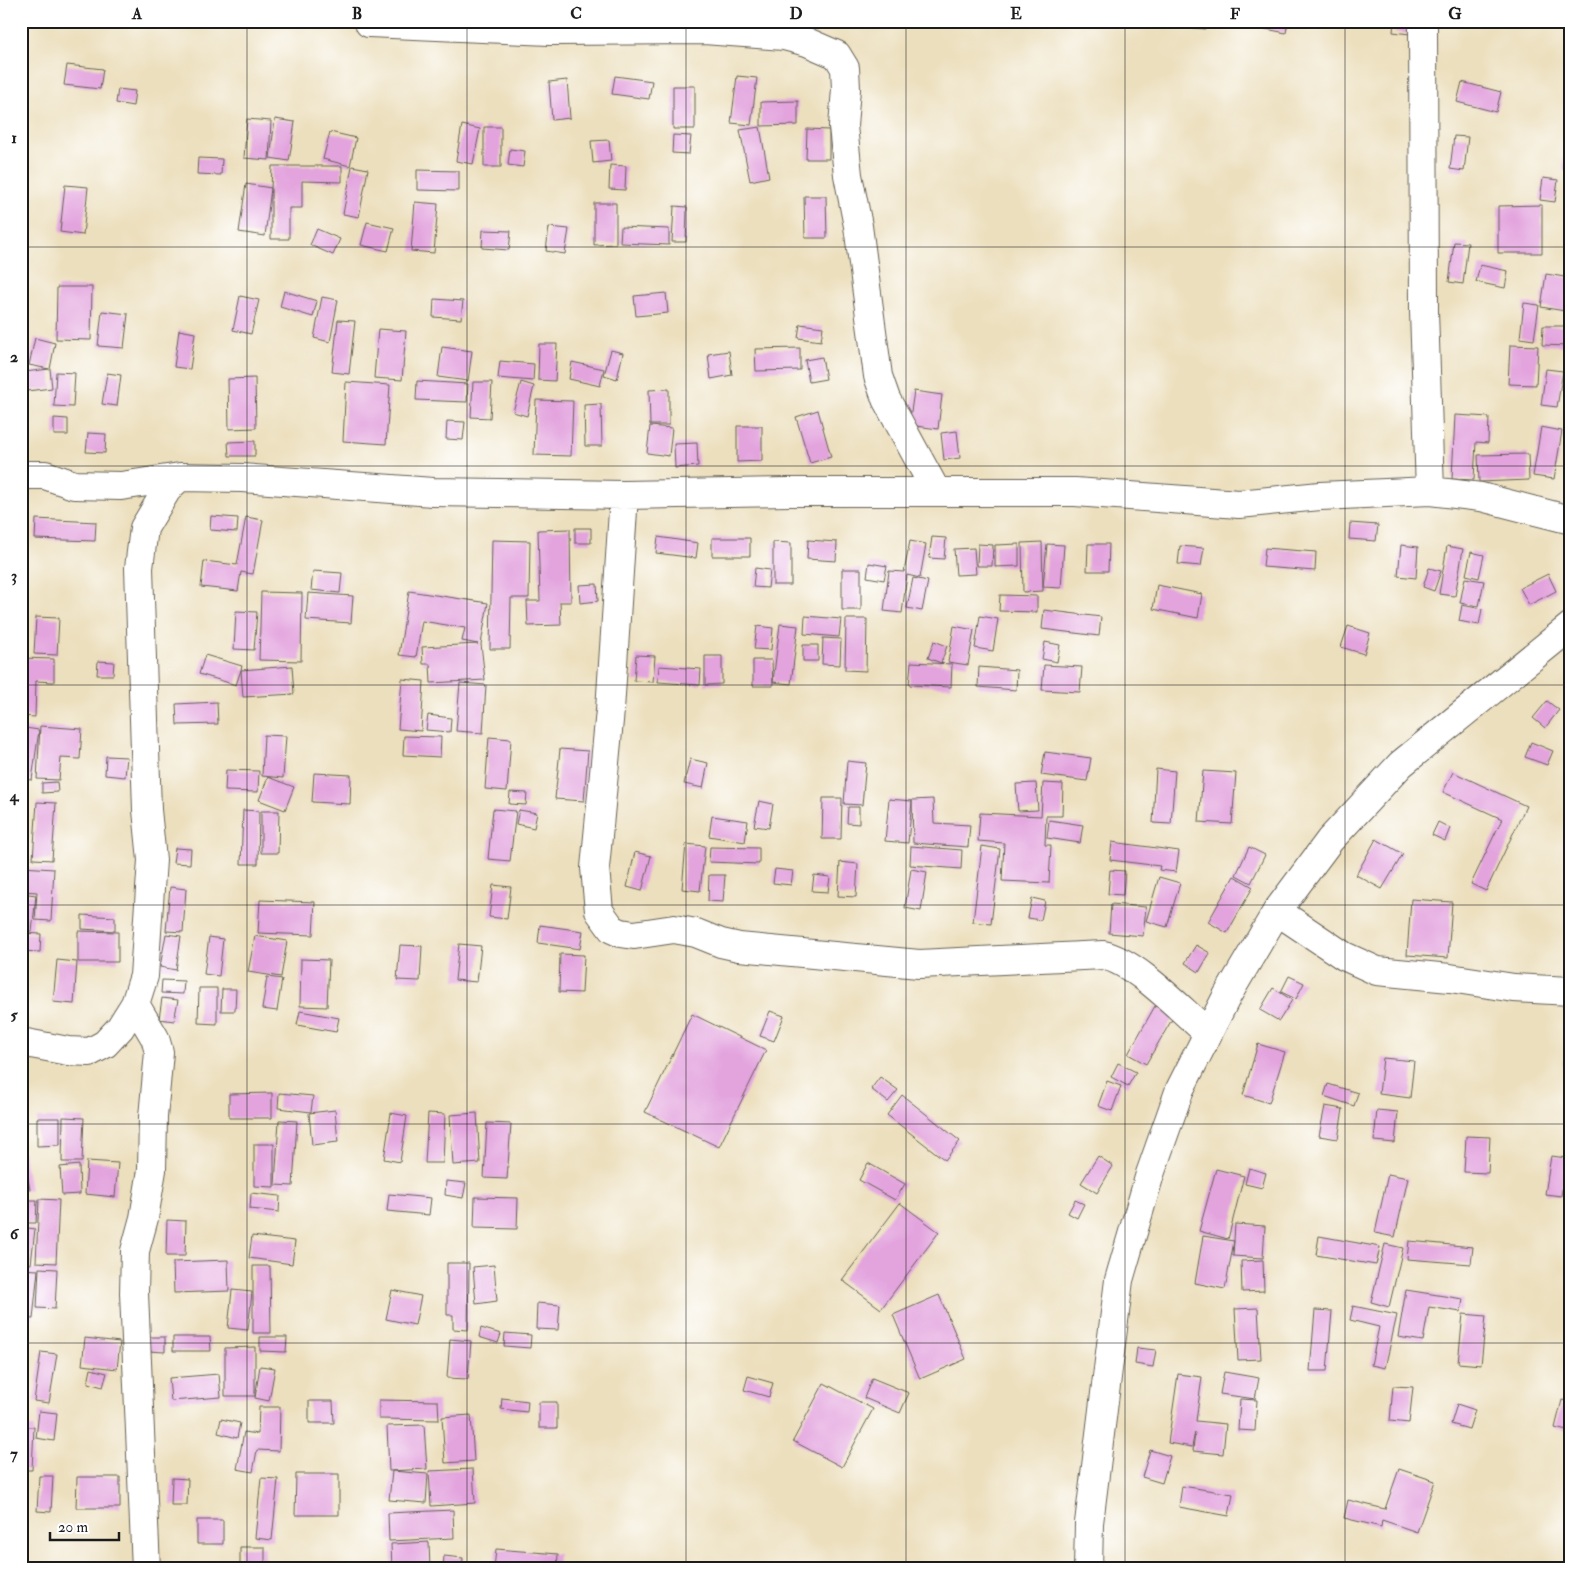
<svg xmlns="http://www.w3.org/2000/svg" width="1592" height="1590" font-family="'IM FELL Double Pica',serif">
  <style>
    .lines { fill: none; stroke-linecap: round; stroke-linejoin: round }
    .stream { stroke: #70a6de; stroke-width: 7 }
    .building { fill: #e3a4de }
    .minor-casing { stroke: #656054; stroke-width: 30 }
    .minor { stroke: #fff; stroke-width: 28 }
    .grid { fill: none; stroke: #1c1c1c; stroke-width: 1; stroke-opacity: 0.55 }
    .neatline { fill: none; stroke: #1c1c1c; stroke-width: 2 }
    .grid-label { font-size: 16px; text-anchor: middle; font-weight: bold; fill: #1c1c1c }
  </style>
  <rect width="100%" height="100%" fill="#fff"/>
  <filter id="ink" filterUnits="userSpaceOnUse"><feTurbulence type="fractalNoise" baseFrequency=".02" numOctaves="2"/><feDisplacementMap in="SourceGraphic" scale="10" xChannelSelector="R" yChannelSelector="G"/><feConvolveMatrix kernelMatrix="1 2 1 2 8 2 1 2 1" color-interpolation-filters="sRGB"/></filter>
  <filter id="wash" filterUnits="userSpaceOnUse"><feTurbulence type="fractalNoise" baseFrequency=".0096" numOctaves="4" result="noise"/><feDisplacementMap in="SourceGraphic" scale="20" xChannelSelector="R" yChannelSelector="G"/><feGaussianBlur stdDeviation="1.12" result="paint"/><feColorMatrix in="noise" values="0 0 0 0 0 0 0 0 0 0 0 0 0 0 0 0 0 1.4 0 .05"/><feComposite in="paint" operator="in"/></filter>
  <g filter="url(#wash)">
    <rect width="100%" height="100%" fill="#ecdfbd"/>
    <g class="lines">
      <!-- stream -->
      <path class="stream" d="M1567,1063H1571"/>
    </g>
    <g id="blocks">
      <!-- building -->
      <path class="building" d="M1185,21H1206L1205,29L1184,27Z
        M1262,21H1288L1286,33L1261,28Z
        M1394,21H1412L1410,34L1393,32Z
        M67,65L103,69L100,89L64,85Z
        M615,76L652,81L649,99L612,94Z
        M737,76L757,78L751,125L731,123Z
        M567,80L570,118L552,120L549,82Z
        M1462,82L1501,92L1496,112L1457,102Z
        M673,86H695V129H673Z
        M118,89L135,91L133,106L116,103Z
        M798,101V125L761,126V102Z
        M247,119L271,121L269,160L244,158Z
        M275,119L295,122L289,161L270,158Z
        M462,125L480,129L473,164L456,161Z
        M484,127H501V167H484Z
        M760,127L769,177L750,181L740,130Z
        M807,129L829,130V159H806Z
        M330,132L356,138L350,166L323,159Z
        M673,135L691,136L689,154L672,153Z
        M1454,136L1468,137L1464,171L1450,169Z
        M609,140L611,161L593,163L591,141Z
        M1566,140H1571V170L1563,169Z
        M510,149L525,151L523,167L508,165Z
        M198,158L222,159L221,175L197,174Z
        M610,165L626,166L625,190L609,189Z
        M272,166H342V182L302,181V208H289V239H271V188L265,236L239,232L246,184L271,188Z
        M352,166L368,169L359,217L343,214Z
        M417,170L459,171V191L417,190Z
        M1543,178L1558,180L1555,202L1540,200Z
        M65,185L88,187L83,235L60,232Z
        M804,196H826L827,238H805Z
        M415,202L438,204L434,253L411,251Z
        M594,203H616V244L594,245Z
        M1542,205V253H1498V206Z
        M674,206L687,207L686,242H672Z
        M367,222L394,228L388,251L361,245Z
        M549,227L569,229L565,254L546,251Z
        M621,227L669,229V245L620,243Z
        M317,229L340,239L333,255L310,245Z
        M483,230L511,231L509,250L482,248Z
        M1454,242L1468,243L1463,284L1449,282Z
        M1480,265L1508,271L1505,288L1476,282Z
        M1546,274L1571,278V312L1541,307Z
        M57,287H92L91,340L56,339Z
        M284,291L317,301L313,317L280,307Z
        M666,293L668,313L636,316L634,296Z
        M240,296L259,300L251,334L233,330Z
        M322,297L338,300L330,342L314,338Z
        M434,299L463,301L461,319L433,317Z
        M1524,303L1539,305L1534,340L1520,338Z
        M102,311L128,314L124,348L98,346Z
        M338,320L355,321L349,374L332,372Z
        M800,324L823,327L821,341L798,338Z
        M1543,326H1569L1568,346L1542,345Z
        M378,329L406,331L402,380L374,378Z
        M179,330L195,333L190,369L174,367Z
        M35,338L55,343L50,369L52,388L27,391L25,372L49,369L29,365Z
        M539,344H557L555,381L538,380Z
        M1510,345L1538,346L1536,385L1508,384Z
        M442,347L472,351L468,381L438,377Z
        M800,348V370L756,371L755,349Z
        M611,350L623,353L617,379L604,375Z
        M729,351L732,375L711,379L708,354Z
        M822,357L826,379L809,382L805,360Z
        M500,361L534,364L533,381L498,378Z
        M572,362L604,369L600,386L569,379Z
        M1546,369L1563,371L1557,407L1541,405Z
        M56,372L75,373L73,407L54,406Z
        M107,373L121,375L117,406L102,404Z
        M255,378L256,428L229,429L228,379Z
        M417,381L468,384L467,402L416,400Z
        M346,382L390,385L386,444L343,441Z
        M473,382H492L490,418L471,417Z
        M521,382L534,386L527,416L513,412Z
        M669,389V425H650L649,390Z
        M914,391L942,395L938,429L909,425Z
        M536,400L573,401L571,456L534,455Z
        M601,404L602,446H585L584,405Z
        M818,410L831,457L810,463L796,417Z
        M1455,415L1489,417L1488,443L1476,442L1474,480L1452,479Z
        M54,418L68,419V435H54Z
        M447,421L465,422L463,440L446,439Z
        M650,426L672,428L669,456L647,453Z
        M737,426H762V461L737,462Z
        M1541,427L1562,431L1554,479L1533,476Z
        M957,431L960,458L944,460L941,433Z
        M88,433L106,434L105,453L86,452Z
        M255,441V456H229L228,442Z
        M697,443L698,466L675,468L674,444Z
        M1528,454L1529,480L1479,482L1478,455Z
        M211,516L238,518L237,532L210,530Z
        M246,517L263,520L253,574L241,572L238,591L201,587L204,561L237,565Z
        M36,519L96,522L95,541L35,539Z
        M1350,523L1378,525L1376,541L1349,539Z
        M575,528H591V543H575Z
        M570,529L571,602H560L561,625L528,626L527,601H540L538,530Z
        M658,537L698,543L696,558L656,553Z
        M932,537L946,538L944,559L929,558Z
        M712,538H750V556H712Z
        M492,540L530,541L529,598H511L510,649H490Z
        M808,540L837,542L836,561L807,559Z
        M910,541L926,544L920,578L907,575L902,613L884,611L889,571L904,572Z
        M773,542L791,543V585H773Z
        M1042,542L1043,591L1023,592L1022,543Z
        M978,544L993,545L992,566H977Z
        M1019,544V566L995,567V545Z
        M1047,544L1064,545L1061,588L1043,587Z
        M1088,544H1109L1108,571H1087Z
        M1401,545L1418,547L1416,578L1398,576Z
        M1180,546L1204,548L1201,566L1178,564Z
        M1447,546L1463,549L1455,596L1439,594Z
        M974,548L976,574L956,575L954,549Z
        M1265,548L1316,552L1315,571L1263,567Z
        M1471,552L1484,555L1479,578L1466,575Z
        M869,563L887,566L884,580L867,577Z
        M755,568L770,570L768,588L753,587Z
        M1429,568L1441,571L1434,591L1423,587Z
        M842,569H861V610H842Z
        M313,571L342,573L340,593L311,590Z
        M1548,574L1556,591L1529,605L1520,588Z
        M913,578L928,581L922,611L907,608Z
        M1465,578L1484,581L1479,606L1460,603Z
        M597,584L598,601L580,603L579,585Z
        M1157,585L1202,594L1198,618L1153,609Z
        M409,591L488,603L481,644L485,680L431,683L430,664H423L422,647L478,644L462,641L465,628L422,621L416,657L399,655Z
        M261,592L302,593L301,661L259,660Z
        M308,593L353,596L351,623L306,620Z
        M1000,595L1037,596V612L999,611Z
        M1462,605L1482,609L1479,625L1459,621Z
        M1044,610L1101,617L1099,636L1042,629Z
        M236,611L257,612L254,650L234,649Z
        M805,616L841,619L839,637L804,634Z
        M980,616L998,619L993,651L975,648Z
        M36,617L59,618L57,655L34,654Z
        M846,619H867L866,671L845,670Z
        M780,624L798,626L791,684L773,682Z
        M757,626L773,628L771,650L754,649Z
        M954,626L974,630L968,665L948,662Z
        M1348,626L1370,633L1364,654L1341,647Z
        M823,638L841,639L840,665L822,664Z
        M934,641L947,646L941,663L928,658Z
        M1045,642L1060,645L1057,662L1042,659Z
        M803,645H818V661H803Z
        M205,655L242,666L241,670L292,666L294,694L243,697L241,670L236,685L199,674Z
        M636,655L655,656L653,682L634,681Z
        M705,656H722V684L705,685Z
        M21,658L54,659V682L36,681L35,717L21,716Z
        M753,660H772L773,686H753Z
        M98,661L114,662L113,675H97Z
        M911,662L952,664L951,687L909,685Z
        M1044,665L1082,667L1080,692L1042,690Z
        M659,666L701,669L700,685L658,682Z
        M979,667L1017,670L1016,690L978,687Z
        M402,679L424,681L421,731L398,729Z
        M460,683L486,685L483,733L456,731Z
        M1547,701L1559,710L1545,728L1533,718Z
        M217,702L218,724L177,725L176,704Z
        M428,715L451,718L450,732L426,730Z
        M40,726L82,729L80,759L61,758L59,780L37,779Z
        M25,728L39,730L32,780L21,779V753Z
        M264,735L286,736L283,778L262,776Z
        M404,736L441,737L440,757L403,755Z
        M489,737L511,739L507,791L485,789Z
        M1531,742L1553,751L1547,765L1525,757Z
        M560,749L588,751L584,801L555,799Z
        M1045,752L1091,758L1087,781L1041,775Z
        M106,756L127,757L125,777L105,775Z
        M690,759L708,763L703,788L684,784Z
        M847,761L866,763L862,805L844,804Z
        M1156,769L1175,771L1171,824L1153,823Z
        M226,770L259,771L258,792L225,791Z
        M1203,771L1236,773L1232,824L1199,822Z
        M1453,772L1526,806L1486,891L1471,884L1502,819L1443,792Z
        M314,773L351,775L350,804L312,802Z
        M268,777L294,787L285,810L259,800Z
        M57,782L58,792L42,793V783Z
        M1036,783L1038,810L1018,811L1016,784Z
        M1043,783L1063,784L1062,816H1046L1045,845H1051L1049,883L1002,881L1004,843L978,841L980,813L1041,816Z
        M510,792L527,793L526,805L509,804Z
        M823,798H842L841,839H822Z
        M889,799L912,801L908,843L885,841Z
        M933,799L934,823L970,825L968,847L913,843L912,800Z
        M759,801L773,804L769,828L754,826Z
        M37,802L56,803L52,860L33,859Z
        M848,807H859V824L847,823Z
        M493,809L516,811L510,861L488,859Z
        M243,810L259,811L258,864H241Z
        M519,810L537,813L534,828L516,824Z
        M261,811H279L278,853H261Z
        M712,816L748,821L745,842L709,836Z
        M1049,820L1083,825L1080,843L1047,838Z
        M1438,822L1450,828L1445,841L1432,835Z
        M1376,839L1403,854L1382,889L1356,875Z
        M1112,842L1179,851L1176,872L1159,870L1160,866L1110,860Z
        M686,844L705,846L700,891L682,889Z
        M911,846L962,850L961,869L910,865Z
        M982,846L1000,849L991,924L973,922Z
        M710,847L759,848V864L709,862Z
        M1249,847L1265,855L1251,883L1236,875Z
        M175,848L191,849L190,864L173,863Z
        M635,852L651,856L642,891L627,887Z
        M840,862L858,864L856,897L838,896Z
        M21,867L54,869L51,921L35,920L37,892L21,891Z
        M775,869L793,871L791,885L773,883Z
        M911,869L927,872L921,911L905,908Z
        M1110,870L1125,871L1123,895L1108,894Z
        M709,875H725L723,902L708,901Z
        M814,875L830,877L828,892L812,891Z
        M1234,876L1253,887L1227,933L1208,922Z
        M1159,877L1180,883L1167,927L1146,921Z
        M493,885L511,887L507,919L489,917Z
        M170,887L186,889L183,932L166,931Z
        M21,893L36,895L32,932L21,931Z
        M1032,898L1045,901L1041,920L1028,918Z
        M1411,899L1452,902L1448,958L1407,955Z
        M260,900L315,902L313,935L258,933Z
        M1111,904L1146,907L1143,936L1109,933Z
        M82,915L115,917V931L82,929Z
        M540,925L583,931L580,949L538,943Z
        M78,931L118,932V962H78Z
        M21,933L41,934L40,952L21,951Z
        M166,934L181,936L176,970L160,967Z
        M255,936L287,941L281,977L248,972Z
        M209,937L223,939L219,976L204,974Z
        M459,944L481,946L477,982L455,980Z
        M400,945L422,946L420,981L397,980Z
        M1196,945L1210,953L1199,972L1185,963Z
        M560,954L584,955L582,993L559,992Z
        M301,959L329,960L327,1007L300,1006Z
        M57,960L77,962L74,1004L53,1002Z
        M1289,976L1304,983L1296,999L1281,992Z
        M267,977L282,979L277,1011L262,1009Z
        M162,980L184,981L183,994L161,993Z
        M199,988H217V1024L198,1023Z
        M1273,988L1292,1000L1279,1021L1260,1010Z
        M222,989H236L235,1011H221Z
        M162,998L178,1000L174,1021L159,1019Z
        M1155,1006L1174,1016L1146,1064L1128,1054Z
        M300,1011L339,1018L336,1032L297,1025Z
        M770,1011L784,1016L774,1041L760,1036Z
        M692,1014L766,1050L719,1147L645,1112Z
        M1258,1044L1285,1052L1269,1103L1243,1095Z
        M1383,1058L1414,1061L1410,1098L1379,1094Z
        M1118,1063L1136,1072L1128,1086L1111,1077Z
        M880,1077L898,1090L888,1102L871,1089Z
        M1107,1081L1121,1086L1112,1111L1098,1106Z
        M1328,1084L1358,1093L1354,1106L1324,1096Z
        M272,1093V1118H229V1094Z
        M279,1093L313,1096L311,1112L278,1108Z
        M902,1095L960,1141L945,1160L887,1115Z
        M1325,1106L1343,1109L1338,1139L1319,1136Z
        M335,1110L338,1142L312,1145L309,1113Z
        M1377,1110L1398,1112L1395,1143L1374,1141Z
        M391,1113L407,1116L400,1162L384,1159Z
        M428,1113L445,1114L443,1163H425Z
        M477,1113L480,1163L453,1165L450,1115Z
        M63,1117L84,1118L82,1162H62Z
        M37,1118H60V1145L37,1146Z
        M279,1120L297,1121L293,1186L275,1185Z
        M487,1123L511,1124L507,1179L484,1178Z
        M1466,1136L1490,1137L1488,1173L1464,1172Z
        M254,1144H274V1187L254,1186Z
        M23,1150L30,1190L21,1191V1151Z
        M1098,1156L1113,1166L1097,1193L1081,1183Z
        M1551,1156L1567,1158L1561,1196L1545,1194Z
        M87,1161L118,1163L115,1197L85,1194Z
        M868,1163L905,1184L895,1200L859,1180Z
        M79,1165L80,1194L62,1195L60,1167Z
        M1249,1168L1266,1173L1262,1188L1245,1184Z
        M1216,1169L1244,1176L1228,1239L1199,1231Z
        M1388,1174L1408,1178L1395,1237L1375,1233Z
        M446,1181L466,1183L463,1198L445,1195Z
        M251,1193L280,1196L279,1212L250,1209Z
        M389,1194L431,1198L429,1215L387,1211Z
        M475,1197L518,1198L517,1229L474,1228Z
        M39,1199L59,1200L56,1263L36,1262Z
        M21,1200H37L36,1223H21Z
        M1075,1200L1084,1204L1077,1218L1068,1213Z
        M900,1203L939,1232L881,1309L842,1280Z
        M167,1220L186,1221L185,1256H166Z
        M1235,1224L1265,1226L1263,1258L1233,1256Z
        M21,1227L35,1229L31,1264L21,1263Z
        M252,1236L295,1241L292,1264L249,1258Z
        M1203,1236L1234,1241L1225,1289L1195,1283Z
        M1319,1236L1380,1247L1376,1265L1316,1255Z
        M1409,1241L1473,1247L1471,1264L1407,1259Z
        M1385,1244L1403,1248L1389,1307L1371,1302Z
        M228,1260L229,1291L174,1293L173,1262Z
        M1263,1260L1264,1291L1242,1292L1241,1261Z
        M447,1263H469L468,1330L453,1329V1315H447Z
        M494,1265L497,1301L476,1304L473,1267Z
        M253,1266H270L271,1333H253Z
        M39,1268L57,1269L55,1309L37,1308Z
        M21,1269L38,1270L33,1319L21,1318Z
        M232,1290L252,1292L248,1330L228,1328Z
        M392,1290L421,1296L415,1325L386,1319Z
        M1406,1290L1463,1299L1461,1312L1429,1307L1423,1341L1398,1337Z
        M939,1295L966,1359L920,1379L893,1315Z
        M537,1303L560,1305L558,1330L536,1329Z
        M1353,1306L1397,1315L1385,1368L1371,1365L1379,1327L1350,1320Z
        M1258,1308L1261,1359L1238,1360L1235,1309Z
        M1315,1310L1332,1311L1327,1371H1310Z
        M1463,1314L1486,1316L1481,1365L1458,1363Z
        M481,1328L501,1334L498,1343L479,1337Z
        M505,1333L531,1335L530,1348L504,1346Z
        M147,1337H165V1352L147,1351Z
        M173,1337H210L211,1351H173Z
        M260,1337H287L286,1352L260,1351Z
        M85,1338L120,1342L117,1369L82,1365Z
        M450,1339L471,1341L468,1379L447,1378Z
        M255,1347V1396H225V1348Z
        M1137,1348L1156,1350L1153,1367L1135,1364Z
        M41,1352L57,1354L49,1403L34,1401Z
        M260,1366L275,1368L269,1401L255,1398Z
        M91,1369L107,1373L103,1387L88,1383Z
        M1224,1372L1259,1378L1255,1399L1220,1394Z
        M219,1374L221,1397L171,1401L169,1378Z
        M1178,1374L1202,1377L1196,1421L1226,1424L1223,1454L1193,1451L1195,1432L1192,1447L1168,1443Z
        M748,1376L773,1383L769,1397L744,1390Z
        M872,1378L909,1393L900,1413L864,1398Z
        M824,1383L873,1409L842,1467L793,1441Z
        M1393,1386L1413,1387L1409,1423L1390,1421Z
        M502,1398L528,1401L527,1412L501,1409Z
        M1240,1399L1257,1400L1255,1431L1238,1430Z
        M379,1400L438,1401L439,1420L379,1419Z
        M1562,1400L1571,1402V1432L1555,1428Z
        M309,1401H333L334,1423H309Z
        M539,1402H557V1428H539Z
        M1457,1404L1475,1410L1469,1429L1451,1424Z
        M259,1407H280L279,1451L257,1450L253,1472L237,1469L244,1432L258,1434Z
        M39,1411L57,1413L54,1441L36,1438Z
        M471,1415L474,1461L445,1463L442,1417Z
        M221,1419L240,1423L237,1438L218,1433Z
        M424,1425L427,1469L389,1471L387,1426Z
        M21,1427H34L32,1470H21Z
        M1150,1450L1170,1456L1162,1483L1142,1477Z
        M473,1469L475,1503L431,1506L429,1471Z
        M1399,1469L1435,1481L1417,1532L1382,1520L1381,1527L1344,1518L1348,1500L1385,1509Z
        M392,1471L428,1474L426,1503L389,1500Z
        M296,1474H339V1515H295Z
        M39,1476H53L51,1512L37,1511Z
        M77,1477H120V1508H76Z
        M172,1478L188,1479L187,1505H171Z
        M261,1478L278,1479L272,1540L255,1538Z
        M1182,1486L1233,1494L1229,1516L1179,1507Z
        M453,1510L454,1538L389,1541L388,1513Z
        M197,1520H223V1544H197Z
        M429,1542L430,1569H392L391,1544Z
        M240,1547H265V1569H240Z
        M496,1549L558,1554L557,1569H494Z
        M444,1556L463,1558L462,1569H443Z"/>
    </g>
  </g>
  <g filter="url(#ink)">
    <use href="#blocks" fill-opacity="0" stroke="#656054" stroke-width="1"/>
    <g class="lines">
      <defs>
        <path id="minor" d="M1423,21L1424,311L1430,491
          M369,23L550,31L704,30L784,36L807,42L837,55L845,68L846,89L843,126L848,175L858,226L878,376L886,399L936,491
          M21,475H45L74,485L121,486L180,477
          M624,495L610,710L595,868L599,911L612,929L621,933L634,935L674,929L696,933L721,943L739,947L919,964L1103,955C1136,962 1181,1010 1208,1033
          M1277,911L1344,956L1377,971L1450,978L1514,988L1571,991
          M135,1004L155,1038L159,1052L153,1117L152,1170L144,1218L135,1251L134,1293L146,1569
          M21,1042L68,1051L90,1052L105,1044L120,1028L135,1004L144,976L152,860L147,810L139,568L144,528L168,488L180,477L242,478L433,492L624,495L790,492H1075L1239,504L1320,496L1430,491L1481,497L1571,520
          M1088,1569L1089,1523L1119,1280L1150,1174L1180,1089L1227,996L1277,911L1330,840L1401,764L1571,626"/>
      </defs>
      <!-- minor casing -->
      <use href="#minor" class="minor-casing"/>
      <!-- minor -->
      <use href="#minor" class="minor"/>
    </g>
  </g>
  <!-- grid -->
  <path class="grid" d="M247,21V1569M467,21V1569M686,21V1569M906,21V1569M1125,21V1569M1345,21V1569M21,247H1571M21,466H1571M21,685H1571M21,905H1571M21,1124H1571M21,1343H1571"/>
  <!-- margin -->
  <rect width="1592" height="1590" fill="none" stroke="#fff" stroke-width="55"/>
  <!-- scale -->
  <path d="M50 1532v8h69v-8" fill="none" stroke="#1c1c1c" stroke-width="2.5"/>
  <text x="58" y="1532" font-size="15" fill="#1c1c1c" stroke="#ffffff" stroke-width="4" paint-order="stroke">20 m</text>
  <rect x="28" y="28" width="1536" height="1534" class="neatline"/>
  <g class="grid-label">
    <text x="137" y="19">A</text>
    <text x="357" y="19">B</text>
    <text x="576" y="19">C</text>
    <text x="796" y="19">D</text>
    <text x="1016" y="19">E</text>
    <text x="1235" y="19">F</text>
    <text x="1455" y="19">G</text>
    <text x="14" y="143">1</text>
    <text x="14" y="362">2</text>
    <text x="14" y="581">3</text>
    <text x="14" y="801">4</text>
    <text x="14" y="1020">5</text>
    <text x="14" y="1239">6</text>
    <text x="14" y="1459">7</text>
  </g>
</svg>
